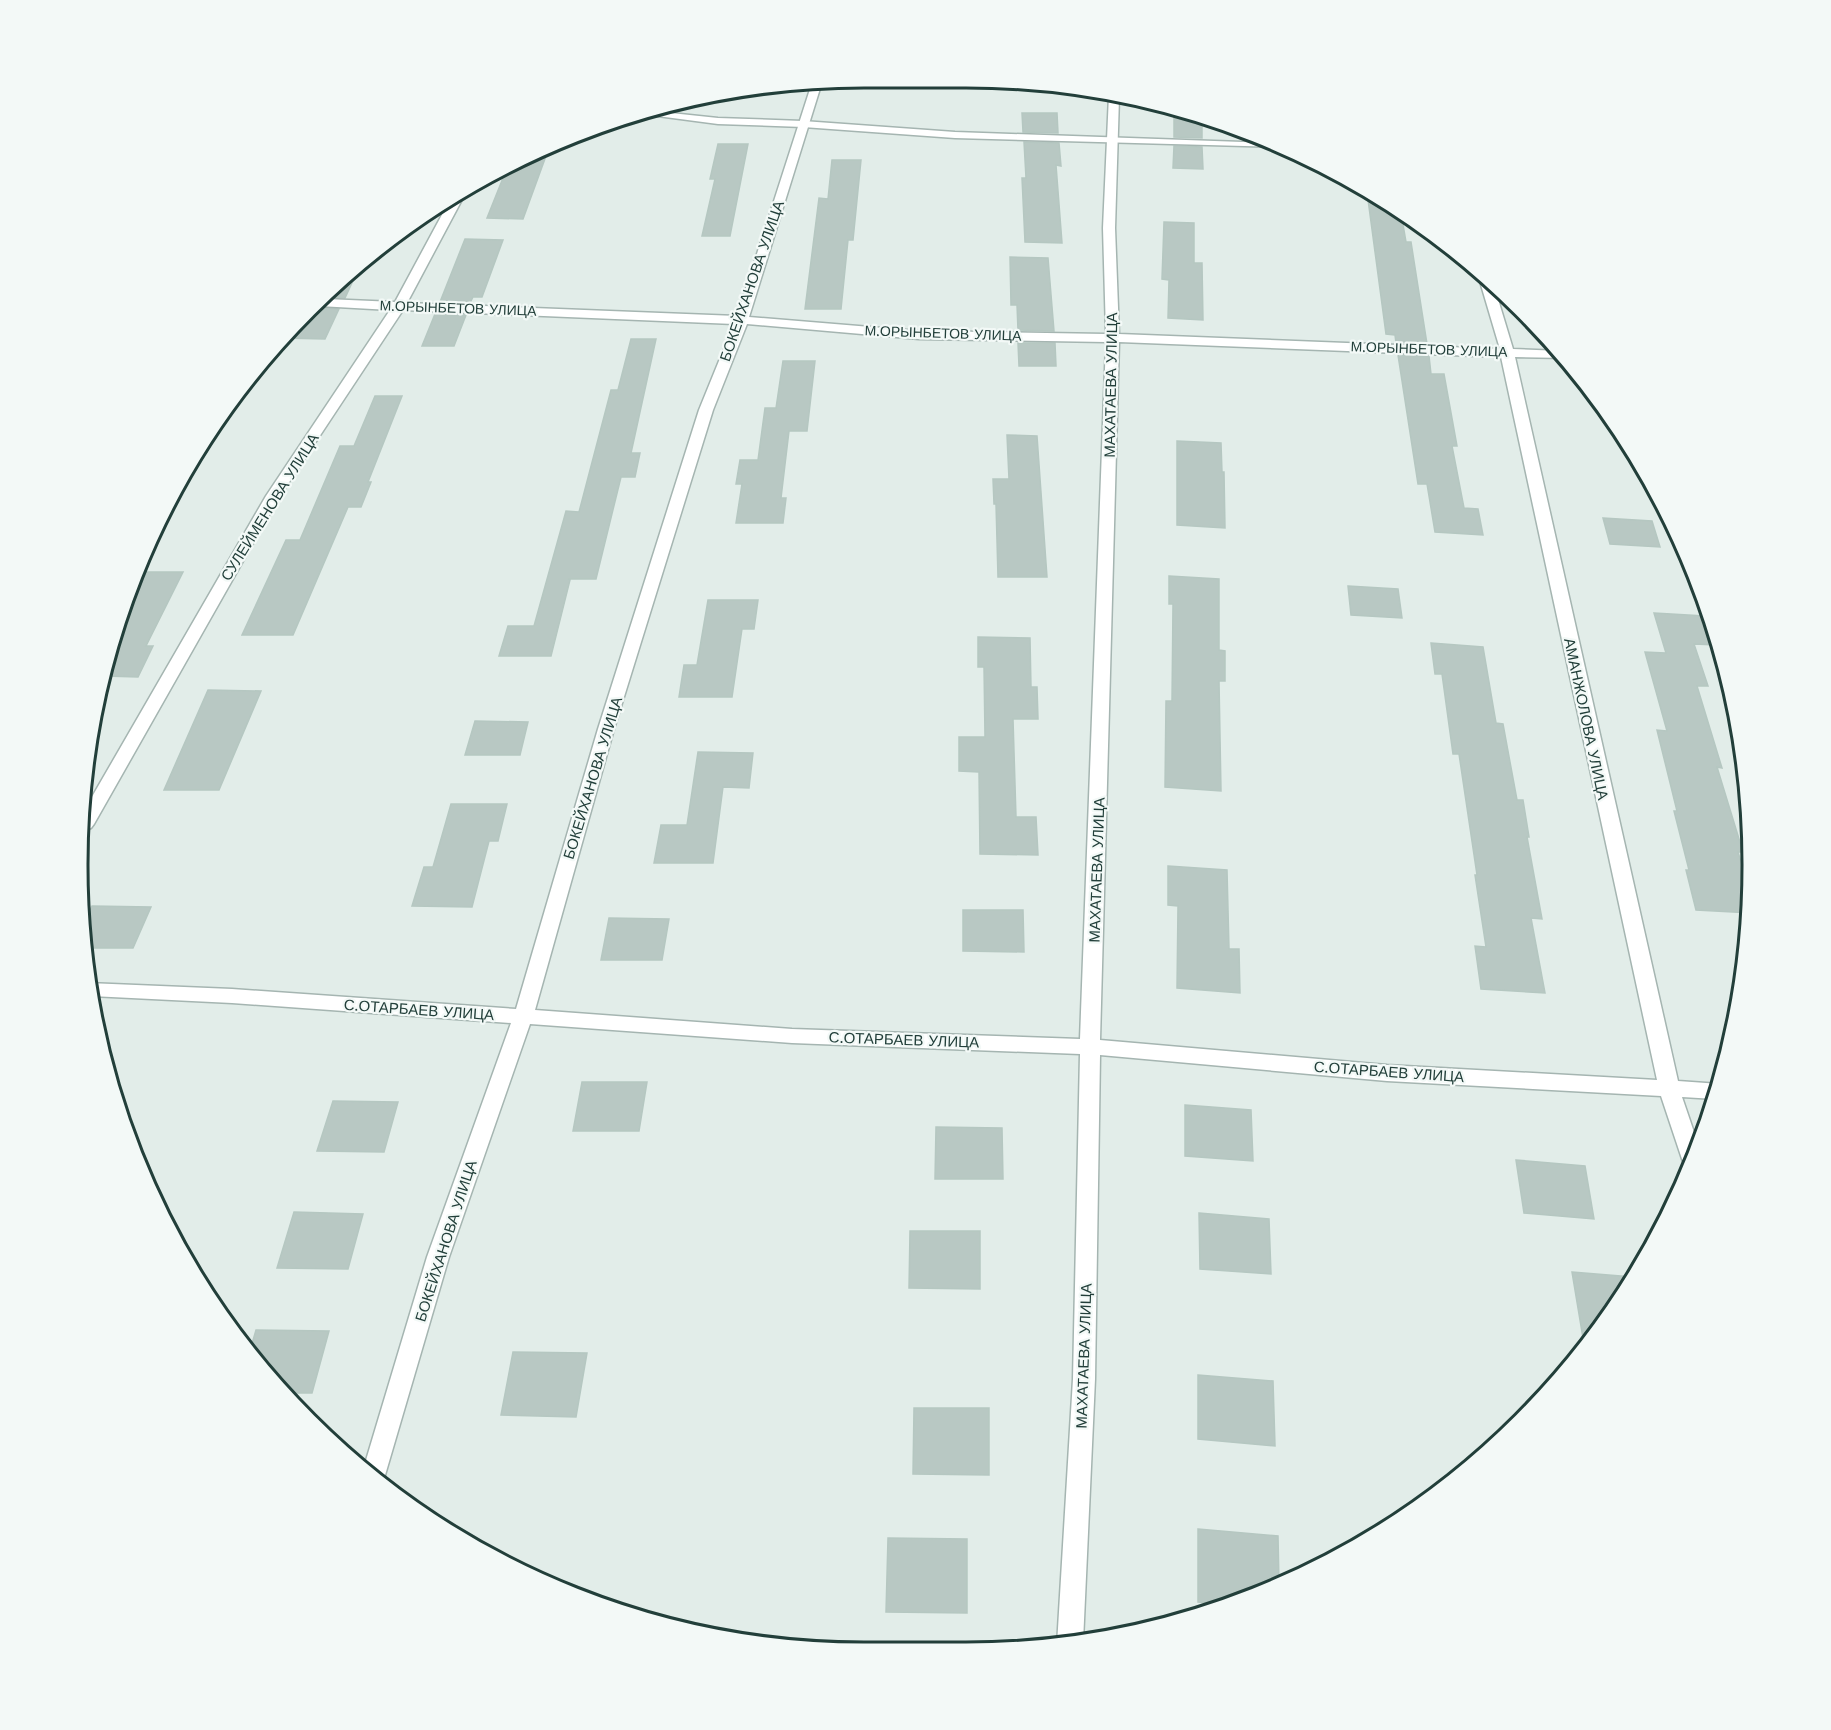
<svg xmlns="http://www.w3.org/2000/svg" width="1831" height="1730" font-family="'Work Sans',sans-serif">
  <style>
    .building { fill: #b8c8c3; stroke: #b5c7c1; stroke-width: 1.5 }
    .lines { fill: none; stroke-linecap: round; stroke-linejoin: round }
    .lane-casing { stroke: #a5b5b1; stroke-width: 3 }
    .street-casing { stroke: #a5b5b1; stroke-width: 3 }
    .lane { fill: #fff; fill-rule: evenodd }
    .street { fill: #fff; fill-rule: evenodd }
    .labels { text-anchor: middle; dominant-baseline: central; stroke-width: 4.5; stroke-linejoin: round; paint-order: stroke }
    .far-street-label { font-size: 14px; fill: #223f3a; stroke: #f3f9f7 }
    .street-label { font-size: 15px; fill: #223f3a; stroke: #f3f9f7 }
    .rim { fill: none; stroke: #223f3a; stroke-width: 3 }
  </style>
  <rect width="100%" height="100%" fill="#e2ede9"/>
  <!-- building -->
  <path class="building" d="M1022,113H1057L1058,133L1023,132Z
    M1174,113L1194,114L1202,117V138L1174,137Z
    M1024,142L1059,143L1061,166L1056,165L1062,243L1025,242L1022,178H1026Z
    M718,144H748L730,236H702L715,179H710Z
    M550,145L523,219L487,218L507,168Z
    M1174,146L1202,147L1203,169L1173,168Z
    M832,160H861L853,240H848L841,309H805L819,198L828,199Z
    M1367,192L1401,213L1406,242H1411L1427,344L1396,343L1395,335L1386,334Z
    M1164,222L1194,223V263H1202L1203,320L1168,318L1169,280L1162,279Z
    M465,239L503,240L482,297H473L470,303L440,302Z
    M1010,257L1048,258L1054,331L1018,330L1017,305H1011Z
    M357,272L345,298L329,297L345,283Z
    M317,307L339,309L325,339L282,338Z
    M435,314L466,315L454,346H422Z
    M631,339H656L631,453H640L635,477H621L596,579H568L570,580L551,656H499L508,626H534L566,511L579,512L611,390H618Z
    M1018,343H1055L1056,366H1019Z
    M1398,355L1429,356L1431,374H1444L1457,446H1452L1464,508L1478,509L1483,535L1435,532L1427,484H1418Z
    M783,361H815L807,431H789L781,498H786L783,523H736L742,484H736L740,460H758L765,408H776Z
    M375,396H402L368,482H371L361,507H348L293,635H242L286,540H300L340,446H354Z
    M1007,435L1037,436L1047,577H998L996,504H994L993,479H1009Z
    M1177,441L1221,443L1222,472H1224L1225,528L1177,525Z
    M1603,518L1652,521L1660,547L1610,544Z
    M138,572H183L146,646H153L138,677L105,676L120,612Z
    M1169,576L1219,579V650L1225,651V681H1219L1221,791L1165,787L1166,701H1172L1173,604H1169Z
    M1348,586L1398,589L1402,618L1351,615Z
    M708,600H758L754,629H742L732,697H679L684,665H697Z
    M1654,613L1705,616L1715,645L1694,644L1708,686H1697L1722,768L1717,767L1743,852H1738L1750,892L1751,913L1696,910L1686,870H1689L1674,811H1677L1657,730L1667,731L1645,652L1666,653Z
    M978,637L1030,638L1031,687H1037L1038,719H1013L1016,817H1036L1038,855L980,854L979,772L959,771V737H985L984,667H978Z
    M1431,643L1483,647L1496,723L1503,724L1517,800H1523L1529,837H1527L1542,919L1531,918L1545,993L1481,989L1475,946L1486,947L1475,875H1477L1459,754H1453L1442,674H1435Z
    M208,690L261,691L219,790H164Z
    M475,721L528,722L520,755H465Z
    M698,752L753,753L749,788L723,787L713,863H654L661,825H687Z
    M451,804H507L498,841H489L472,907L412,906L424,867H433Z
    M1168,866L1227,870L1229,949H1239L1240,993L1177,988L1178,906L1168,905Z
    M92,906L151,907L133,948H85V922Z
    M963,910H1023L1024,952L963,951Z
    M609,918L669,919L662,960H601Z
    M582,1082H647L639,1131H573Z
    M333,1101L398,1102L384,1152L317,1151Z
    M1185,1105L1251,1110L1253,1161L1185,1156Z
    M936,1127L1002,1128L1003,1179H935Z
    M1516,1160L1585,1166L1594,1219L1524,1213Z
    M294,1212L363,1214L348,1269L277,1268Z
    M1199,1213L1269,1219L1271,1274L1200,1269Z
    M910,1231H980V1289L909,1288Z
    M1572,1272L1632,1277L1585,1350Z
    M256,1330L329,1331L312,1393H286L251,1347Z
    M513,1352L587,1353L576,1417L501,1415Z
    M1198,1375L1273,1381L1275,1446L1198,1439Z
    M914,1408H989V1475L913,1474Z
    M1198,1529L1278,1536L1279,1583L1230,1605L1198,1602Z
    M888,1538L967,1539V1613L886,1612Z"/>
  <g class="lines">
    <defs>
      <path id="lane" d="M652,111L718,118L803,121L955,132L1271,143L1283,147L955,138L803,127L718,124L642,114Z"/>
      <path id="street" d="M822,82L749,317L919,331L1106,334L1103,228L1109,95L1119,97L1115,228L1119,334L1500,349L1479,278L1482,275L1494,286L1513,349L1561,351L1566,358L1515,357L1678,1081L1720,1084L1715,1099L1682,1097L1698,1144L1689,1166L1685,1165L1682,1159L1661,1096L1387,1081L1100,1055L1095,1379L1083,1642L1057,1645L1073,1379L1080,1054L792,1043L530,1024L449,1257L383,1482L364,1467L427,1257L511,1023L232,1003L91,996L88,983L232,989L516,1009L598,729L699,410L734,324L403,310L280,496L94,824L91,828L85,830V809L266,496L390,310L319,306L326,299L395,302L451,198L463,192L465,194L407,303L737,316L812,83ZM747,324L919,339L1106,342L1080,1039L792,1029L535,1010L614,729L713,410ZM1119,342L1501,357L1657,1080L1387,1065L1100,1040Z"/>
    </defs>
    <!-- lane casing -->
    <use href="#lane" class="lane-casing"/>
    <!-- street casing -->
    <use href="#street" class="street-casing"/>
    <!-- lane -->
    <use href="#lane" class="lane"/>
    <!-- street -->
    <use href="#street" class="street"/>
  </g>
  <g class="labels">
    <!-- far-street labels -->
    <g class="far-street-label">
      <text transform="translate(458 308) rotate(2)">М.ОРЫНБЕТОВ УЛИЦА</text>
      <text transform="translate(943 333) rotate(2)">М.ОРЫНБЕТОВ УЛИЦА</text>
      <text transform="translate(1429 349) rotate(2)">М.ОРЫНБЕТОВ УЛИЦА</text>
    </g>
    <!-- street labels -->
    <g class="street-label">
      <text transform="translate(752 281) rotate(-71)">БОКЕЙХАНОВА УЛИЦА</text>
      <text transform="translate(1111 385) rotate(-89)">МАХАТАЕВА УЛИЦА</text>
      <text transform="translate(270 507) rotate(-58)">СУЛЕЙМЕНОВА УЛИЦА</text>
      <text transform="translate(1586 719) rotate(78)">АМАНЖОЛОВА УЛИЦА</text>
      <text transform="translate(593 778) rotate(-73)">БОКЕЙХАНОВА УЛИЦА</text>
      <text transform="translate(1097 870) rotate(-88)">МАХАТАЕВА УЛИЦА</text>
      <text transform="translate(419 1010) rotate(4)">С.ОТАРБАЕВ УЛИЦА</text>
      <text transform="translate(904 1040) rotate(2)">С.ОТАРБАЕВ УЛИЦА</text>
      <text transform="translate(1389 1072) rotate(4)">С.ОТАРБАЕВ УЛИЦА</text>
      <text transform="translate(446 1241) rotate(-72)">БОКЕЙХАНОВА УЛИЦА</text>
      <text transform="translate(1084 1356) rotate(-88)">МАХАТАЕВА УЛИЦА</text>
    </g>
  </g>
  <!-- crop -->
  <path d="M0 0H1831V1730H0ZM864 88H966A776 776 0 0 1 1742 864V866A776 776 0 0 1 966 1642H864A776 776 0 0 1 88 866V864A776 776 0 0 1 864 88Z" fill="#f3f9f7" fill-rule="evenodd"/>
  <path class="rim" d="M864 88H966A776 776 0 0 1 1742 864V866A776 776 0 0 1 966 1642H864A776 776 0 0 1 88 866V864A776 776 0 0 1 864 88Z"/>
</svg>
